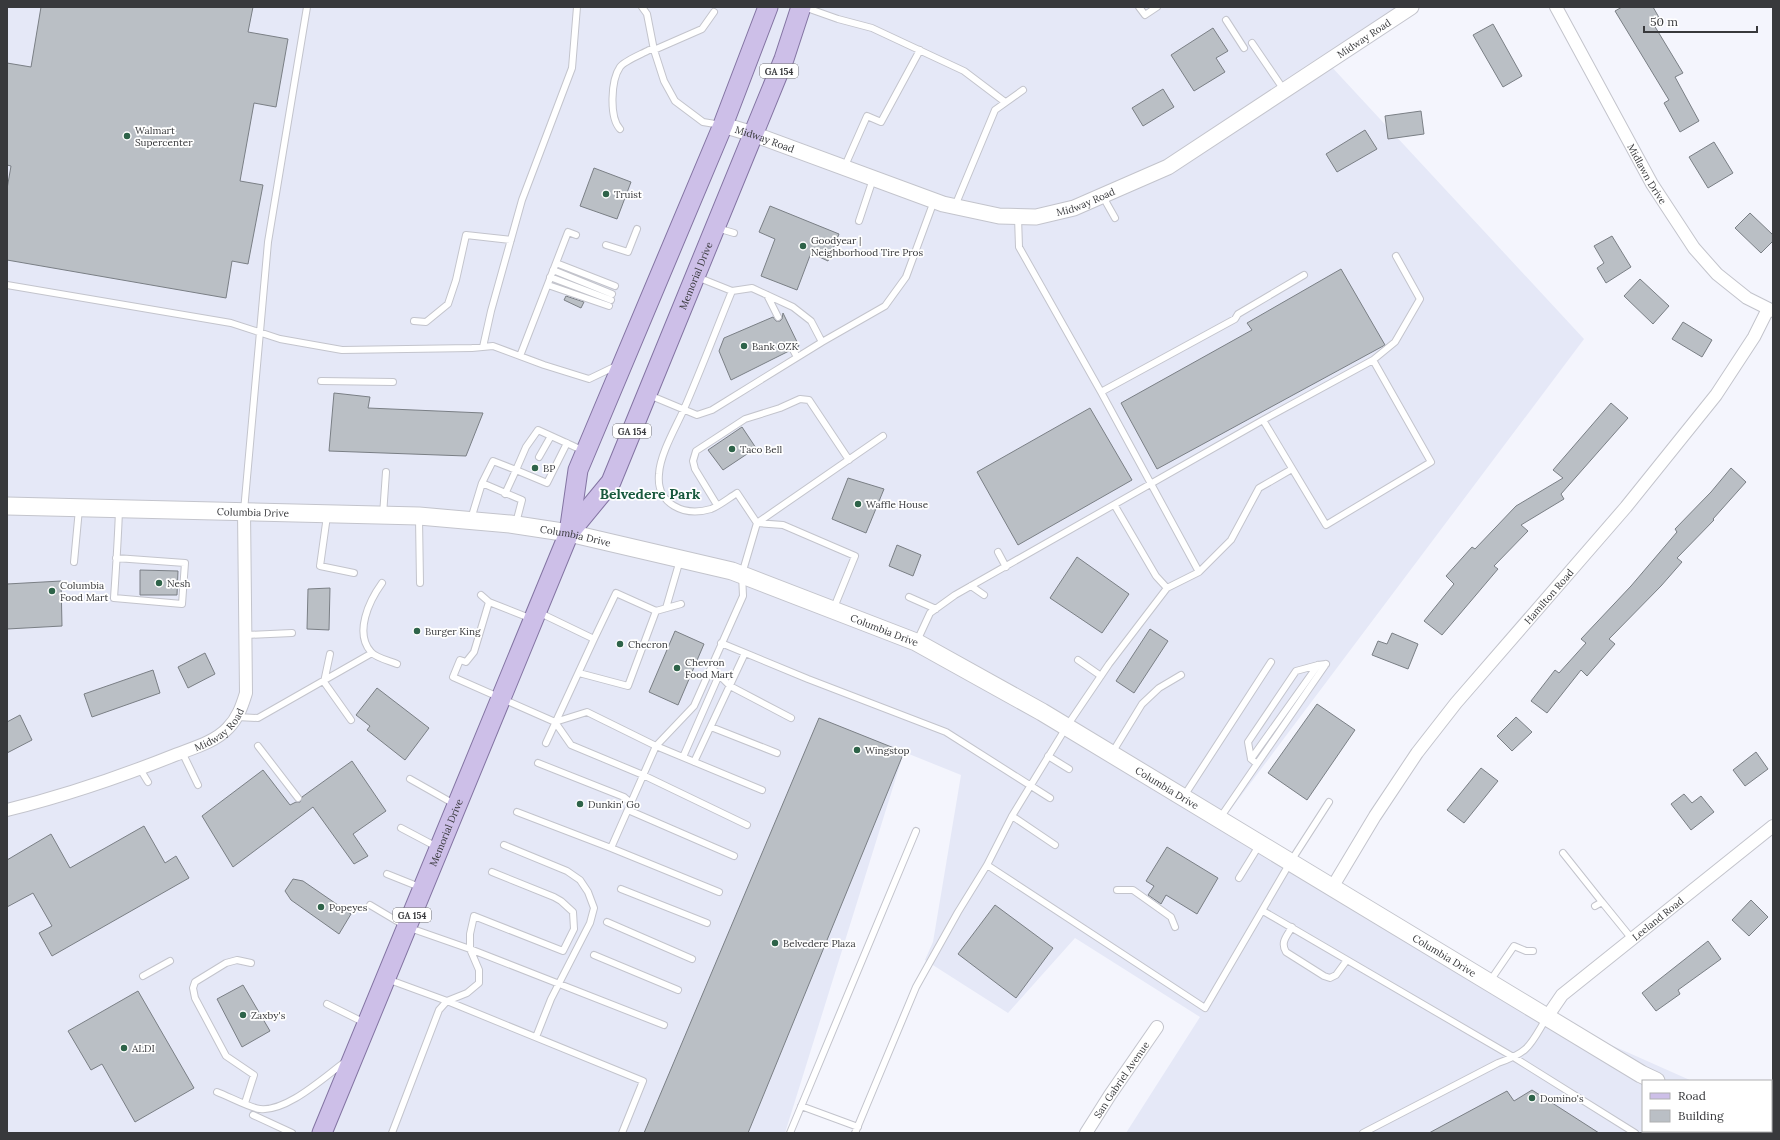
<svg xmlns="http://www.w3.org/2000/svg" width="1780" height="1140" font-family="Lora,serif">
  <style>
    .built { fill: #e5e8f7 }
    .building { fill: #babfc5; stroke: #7a7f85 }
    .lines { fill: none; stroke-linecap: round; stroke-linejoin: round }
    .service-casing { stroke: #c3c4cc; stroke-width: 8 }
    .minor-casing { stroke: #c3c4cc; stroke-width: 14 }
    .tertiary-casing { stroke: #c3c4cc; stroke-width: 17 }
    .secondary-casing { stroke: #c3c4cc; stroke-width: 19 }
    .primary-casing { stroke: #8374a2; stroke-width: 21 }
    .service { stroke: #fff; stroke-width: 6 }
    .minor { stroke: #fff; stroke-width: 12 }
    .tertiary { stroke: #fff; stroke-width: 15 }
    .secondary { stroke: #fff; stroke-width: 17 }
    .primary { stroke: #cdbfe8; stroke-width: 19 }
    .poi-dot { fill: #2e6349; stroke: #fff; stroke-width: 1.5 }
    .labels { text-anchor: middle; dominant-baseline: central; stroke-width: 3.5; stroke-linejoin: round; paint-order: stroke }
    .shield { fill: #fff; stroke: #747476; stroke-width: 1 }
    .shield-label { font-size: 9px; font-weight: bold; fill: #38393c }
    .street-label { font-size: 10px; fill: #38393c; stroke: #fff }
    .poi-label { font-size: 10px; fill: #38393c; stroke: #fff; text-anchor: start }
    .district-label { font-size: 14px; font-weight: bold; fill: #19593d; stroke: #fff }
  </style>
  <rect width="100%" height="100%" fill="#f4f5fd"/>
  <!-- built -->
  <path class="built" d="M7,7H1413L1329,64L1584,339L1222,821L1537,1012L1692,1081H1643V1131H1771V1116L1773,1117V1133H1126L1200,1017L1075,938L1008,1013L925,960L933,942L961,775L904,752L785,1133H7Z"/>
  <!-- building -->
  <path class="building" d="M41,7H253L248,32L288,39L276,107L254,103L240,181L263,185L248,264L232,261L226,298L7,260V189L11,166L7,165V63L31,67Z
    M1622,7H1653L1661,21L1654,25L1683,73L1675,77L1699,121L1680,132L1664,103L1669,100L1615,11Z
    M1493,24L1522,76L1503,87L1473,35Z
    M1213,28L1228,51L1216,58L1225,72L1194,91L1171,55Z
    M1163,89L1174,107L1143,126L1132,108Z
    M1421,111L1424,134L1388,139L1385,116Z
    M1365,130L1377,149L1337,172L1326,154Z
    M1714,142L1733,173L1708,188L1689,157Z
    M594,168L631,182L617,219L580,206Z
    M770,206L839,234L828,261L811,253L797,290L761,276L775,239L759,232Z
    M1750,213L1773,235V241L1761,253L1735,228Z
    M1612,236L1631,267L1606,283L1597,268L1604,263L1594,246Z
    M1341,269L1385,345L1157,469L1121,403L1252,330L1247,323Z
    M1640,279L1669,306L1653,324L1624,296Z
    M566,296L584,302L581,308L564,300Z
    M783,313L799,346L797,347L794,342H789L787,346L789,351L731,380L719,351L724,338L773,317L776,321H780L782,319Z
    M1683,322L1712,340L1702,357L1672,339Z
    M334,393L370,397L368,408L483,413L466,456L329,451Z
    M1611,403L1628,418L1561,494L1564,499L1521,525L1528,531L1494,566L1498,569L1442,635L1424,621L1454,584L1446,576L1472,547L1475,549L1516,506L1563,478L1553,470Z
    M1090,408L1132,480L1018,545L977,472Z
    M742,427L756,448L723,470L708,450Z
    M1731,468L1746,482L1713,519L1714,520L1677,558L1682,562L1661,586L1609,639L1615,644L1587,676L1581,670L1547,713L1531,701L1555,670L1559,673L1586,643L1581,639L1631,586L1677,532L1675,529L1711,492Z
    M848,478L884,489L866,533L832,519Z
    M897,545L921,555L913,576L889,566Z
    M1077,557L1129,594L1102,633L1050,598Z
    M140,570L178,571L177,595H140Z
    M61,581L62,626L7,629V584Z
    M330,588L329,630L307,629L308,589Z
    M1150,629L1168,641L1134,693L1116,681Z
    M675,631L704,644L678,705L649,692Z
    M1392,633L1418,644L1408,669L1372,655L1378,641L1387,644Z
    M205,653L215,674L188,688L178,667Z
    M153,670L160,693L92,717L84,694Z
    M377,688L429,728L405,760L367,730L370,726L356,715Z
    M1317,704L1355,730L1307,800L1268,773Z
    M20,715L32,740L7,753V722Z
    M1516,717L1532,732L1512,751L1497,736Z
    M819,718L904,752L748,1133H644Z
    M1756,752L1768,769L1745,786L1733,770Z
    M352,761L386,811L353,834L368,856L354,864L313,807L233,867L202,816L263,770L290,805L296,802H300L302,797Z
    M1481,768L1498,781L1464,823L1447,810Z
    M1684,794L1692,803L1701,796L1714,812L1691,830L1671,804Z
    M144,826L165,863L176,856L189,878L52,956L39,933L52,926L33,893L7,907V860L51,834L70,868Z
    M1167,847L1218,878L1197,914L1166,895L1161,904L1148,895L1154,886L1146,881Z
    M293,879L303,881L351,914L339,934L291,900L285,891Z
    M1751,900L1768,917L1749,936L1732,920Z
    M995,905L1053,948L1016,998L958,954Z
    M1708,941L1721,959L1678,990L1680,994L1656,1011L1642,993Z
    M243,985L270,1031L242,1047L217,999Z
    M138,991L194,1088L135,1122L102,1064L91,1070L68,1031Z
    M1532,1090L1599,1133H1429L1507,1091L1514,1101Z"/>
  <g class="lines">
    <defs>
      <path id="service" d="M642,7L647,14L654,50L664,81L675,101L703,122L721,125
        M804,7L838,19L872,28L964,71L1005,102
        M1139,7L1145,15L1157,7
        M1226,20L1244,48
        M1252,43L1284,90
        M620,129C609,117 611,80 620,67C624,61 642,54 649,50H654L702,29L714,12
        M844,168L867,116L881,122L920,50
        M1102,195L1115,218
        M955,206L995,110L1023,90
        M1018,217L1019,247L1101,392L1199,572L1167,588
        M859,221L873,179
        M717,228L734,233
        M606,245L628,252L637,229
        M556,263L615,286
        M553,270L612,294
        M550,277L611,300
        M697,277L732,291L752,288L793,307L811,321L822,342L885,306L906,277L934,201
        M7,285L231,323L280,339L342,350L472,348L493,346L544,365L589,379L616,366
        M548,285L609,306
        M767,295L778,317
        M414,321L426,322L448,304L456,280L466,235L511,240
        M791,346L797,357
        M483,347L491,311L522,200L572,68L577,7
        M520,356L568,232L576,235
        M321,381L393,382
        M1101,392L1235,319L1238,314L1304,275
        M649,395L697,415L712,410L822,342
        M1263,420L1326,525L1431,462L1373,360
        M539,457L551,436
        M482,483L493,461L516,470L526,447L538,430L584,451
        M505,494L516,470L547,483L567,443
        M717,505L695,469L693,461L696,451L745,419L780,408L800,399L809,400L849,460
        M244,511L268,242L307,7
        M383,515L386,472
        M327,516L320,566L354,573
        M419,518L420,583
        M471,519L482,483L522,500L516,523
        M757,523L783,525L855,556L833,610
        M757,523L883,436
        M998,552L1006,567
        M116,558L185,563L182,604L114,598C116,569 118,540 119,510
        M74,562L79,509
        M1199,572L1231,540L1259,488L1292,469
        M382,583C369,601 354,633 371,652C376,658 390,661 397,664
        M971,586L984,595
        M481,595L489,602L474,652L466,662L460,660L453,677L555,722L571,745L643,775L747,825
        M909,597L936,609
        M489,602L532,619
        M666,608L680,560
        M538,612L594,639L546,743
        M247,635L292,633
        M594,639L616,593L656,611L681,604
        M917,641L930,613L955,595L1263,420L1373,360L1395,342L1420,299L1396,256
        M721,643L808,679L946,732L1050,798
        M330,654L324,682L351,720
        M1078,660L1101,676
        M711,667L730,686L791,718
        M579,673L628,686L656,611
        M237,717L258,718L372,653
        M555,722L587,712L656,746L762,790
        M711,727L777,753
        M258,746L298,798
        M182,752L198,785
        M1112,753L1142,704L1159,688L1181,675
        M1048,756L1069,769
        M683,757L719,675
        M1251,759L1318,665
        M694,762L745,653
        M538,763L624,797L631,803
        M1257,764L1326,664
        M140,769L148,782
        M410,779L456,805
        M1184,796L1271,662
        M628,810L734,856
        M517,812L611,848
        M1012,816L1055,845
        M1220,818L1257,764L1251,759L1248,742L1296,671L1318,665L1326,664
        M401,828L437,847
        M504,845L567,871L580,880L588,892L594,908L590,923L551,999L536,1037
        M1563,853L1602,902L1595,906
        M987,865L1205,1008L1291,861L1329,802
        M387,874L422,888
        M1239,878L1260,844
        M621,889L707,923
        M1117,890H1133L1171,917L1175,927
        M719,892L611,848L656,746L694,706L743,596L742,574L757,523L737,493C729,498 719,506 711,509C684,517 656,504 659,474C660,454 676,427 684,409C701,370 716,330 732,291
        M1602,902L1632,939
        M370,905L407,927L470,949L664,1025
        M1263,911L1515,1058L1635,1133
        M607,922L692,959
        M1292,927C1287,936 1280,942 1286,952L1324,976L1330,978L1336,975L1347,960
        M594,955L678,990
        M143,976L170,961
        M387,979L447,1001L643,1081L622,1133
        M1490,981L1514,946L1526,951H1533
        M327,1004L365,1023
        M217,1092C228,1096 250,1108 260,1109C287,1112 324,1077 345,1062
        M245,1103L254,1075L226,1056L195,998L193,988L195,982L226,963L237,960L251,963
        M801,1106L858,1127
        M253,1115L292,1133
        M392,1133L439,1010L447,1001L467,993L479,983V970L470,949V934L474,916L563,951L574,929L573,912L561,901L554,897L492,872
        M790,1133L916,831
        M855,1133L916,987L958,912L987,865L1012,816L1067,726L1109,664L1167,588L1156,576L1115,506
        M1363,1133L1498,1063C1530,1052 1530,1045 1547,1017
        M1720,1133L1721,1131"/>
      <g id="minor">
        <path id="s1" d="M1556,7L1652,184L1694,248L1717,274L1747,298L1773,311"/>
        <path id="s2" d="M7,810C64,796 120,777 175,755C193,748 215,742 228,728C238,718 242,706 246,693L244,512"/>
        <path id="s3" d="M1333,886L1375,816L1417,753L1456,703L1626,507L1716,395L1754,337L1768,309"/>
        <path id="s4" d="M1547,1017L1562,995L1773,826"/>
        <path id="s5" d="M1086,1133L1110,1095L1157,1027"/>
      </g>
      <g id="tertiary">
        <path id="s6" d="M723,125L753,134L943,204L999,216L1036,217L1074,208L1168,167L1411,7"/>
      </g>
      <g id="secondary">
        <path id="s7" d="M7,506L419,516L510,524L569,533L732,571L916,642L1042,712L1641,1074L1656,1081"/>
        <path d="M1770,1131L1773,1132"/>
      </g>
      <g id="primary">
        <path id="s8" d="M569,533L611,482L784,59L801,7"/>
        <path id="s9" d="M322,1133L569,533L578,470L723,125L768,7"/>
      </g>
    </defs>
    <!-- service casing -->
    <use href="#service" class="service-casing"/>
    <!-- minor casing -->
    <use href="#minor" class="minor-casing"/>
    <!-- tertiary casing -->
    <use href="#tertiary" class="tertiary-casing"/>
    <!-- secondary casing -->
    <use href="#secondary" class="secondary-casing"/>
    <!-- primary casing -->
    <use href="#primary" class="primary-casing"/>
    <!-- service -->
    <use href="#service" class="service"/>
    <!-- minor -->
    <use href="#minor" class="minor"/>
    <!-- tertiary -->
    <use href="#tertiary" class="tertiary"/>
    <!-- secondary -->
    <use href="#secondary" class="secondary"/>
    <!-- primary -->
    <use href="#primary" class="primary"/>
  </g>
  <!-- markers -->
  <g class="poi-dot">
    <circle cx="127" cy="136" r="4"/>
    <circle cx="606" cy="194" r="4"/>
    <circle cx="803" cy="246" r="4"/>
    <circle cx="744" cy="346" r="4"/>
    <circle cx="732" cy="449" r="4"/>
    <circle cx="535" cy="468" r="4"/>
    <circle cx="858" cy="504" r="4"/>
    <circle cx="159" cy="583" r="4"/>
    <circle cx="52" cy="591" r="4"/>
    <circle cx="417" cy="631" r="4"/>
    <circle cx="620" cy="644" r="4"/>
    <circle cx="677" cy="668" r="4"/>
    <circle cx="857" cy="750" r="4"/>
    <circle cx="580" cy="804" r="4"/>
    <circle cx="321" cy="907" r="4"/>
    <circle cx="775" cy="943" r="4"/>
    <circle cx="243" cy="1015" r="4"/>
    <circle cx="124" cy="1048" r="4"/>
    <circle cx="1532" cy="1098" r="4"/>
  </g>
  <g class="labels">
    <!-- shield labels -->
    <g class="shield">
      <rect x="760" y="64" width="38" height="14" rx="3"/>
      <rect x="613" y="424" width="38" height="14" rx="3"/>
      <rect x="393" y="908" width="38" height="14" rx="3"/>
    </g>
    <g class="shield-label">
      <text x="779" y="71">GA 154</text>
      <text x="632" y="431">GA 154</text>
      <text x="412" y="915">GA 154</text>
    </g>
    <!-- street labels -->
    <g class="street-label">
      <text stroke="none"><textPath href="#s6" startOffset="704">Midway Road</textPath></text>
      <text stroke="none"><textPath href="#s6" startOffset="44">Midway Road</textPath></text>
      <text stroke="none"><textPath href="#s1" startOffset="190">Midlawn Drive</textPath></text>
      <text stroke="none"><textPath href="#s6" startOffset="380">Midway Road</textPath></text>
      <text stroke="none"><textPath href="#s8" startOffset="289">Memorial Drive</textPath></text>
      <text stroke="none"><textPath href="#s7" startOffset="246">Columbia Drive</textPath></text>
      <text stroke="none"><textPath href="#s7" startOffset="570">Columbia Drive</textPath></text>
      <text stroke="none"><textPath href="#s3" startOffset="362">Hamilton Road</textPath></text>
      <text stroke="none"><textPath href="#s7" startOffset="894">Columbia Drive</textPath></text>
      <text stroke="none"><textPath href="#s2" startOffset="229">Midway Road</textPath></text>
      <text stroke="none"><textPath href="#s7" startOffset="1218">Columbia Drive</textPath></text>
      <text stroke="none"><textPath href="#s9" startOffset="325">Memorial Drive</textPath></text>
      <text stroke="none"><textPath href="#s4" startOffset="149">Leeland Road</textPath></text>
      <text stroke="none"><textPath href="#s7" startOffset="1542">Columbia Drive</textPath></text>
      <text stroke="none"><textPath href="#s5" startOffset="64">San Gabriel Avenue</textPath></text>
    </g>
    <!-- poi labels -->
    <g class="poi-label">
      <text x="135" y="130">Walmart<tspan x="135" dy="12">Supercenter</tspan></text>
      <text x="614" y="194">Truist</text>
      <text x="811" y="240">Goodyear |<tspan x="811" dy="12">Neighborhood Tire Pros</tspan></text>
      <text x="752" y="346">Bank OZK</text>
      <text x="740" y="449">Taco Bell</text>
      <text x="543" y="468">BP</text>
      <text x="866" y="504">Waffle House</text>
      <text x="167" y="583">Nesh</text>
      <text x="60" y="585">Columbia<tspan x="60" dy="12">Food Mart</tspan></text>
      <text x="425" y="631">Burger King</text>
      <text x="628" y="644">Checron</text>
      <text x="685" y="662">Chevron<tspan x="685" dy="12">Food Mart</tspan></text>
      <text x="865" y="750">Wingstop</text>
      <text x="588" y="804">Dunkin' Go</text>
      <text x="329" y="907">Popeyes</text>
      <text x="783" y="943">Belvedere Plaza</text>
      <text x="251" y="1015">Zaxby's</text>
      <text x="132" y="1048">ALDI</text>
      <text x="1540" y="1098">Domino's</text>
    </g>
    <!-- district labels -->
    <g class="district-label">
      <text x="650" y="494">Belvedere Park</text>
    </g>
  </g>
  <!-- border -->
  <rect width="1780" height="1140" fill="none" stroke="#38393c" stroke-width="16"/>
  <!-- legend -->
  <rect x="1642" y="1080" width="130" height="52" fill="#ffffff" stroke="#afb0b1"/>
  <rect x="1650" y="1093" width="20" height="6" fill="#cdbfe8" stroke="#afb0b1"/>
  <text x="1678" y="1100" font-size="12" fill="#38393c">Road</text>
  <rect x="1650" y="1110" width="20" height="12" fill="#babfc5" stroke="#afb0b1"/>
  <text x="1678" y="1120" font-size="12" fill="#38393c">Building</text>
  <!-- scale -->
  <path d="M1644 26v6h113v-6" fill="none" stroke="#38393c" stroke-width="2"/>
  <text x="1650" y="26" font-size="12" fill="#38393c" stroke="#ffffff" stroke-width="3" paint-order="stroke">50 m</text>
</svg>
